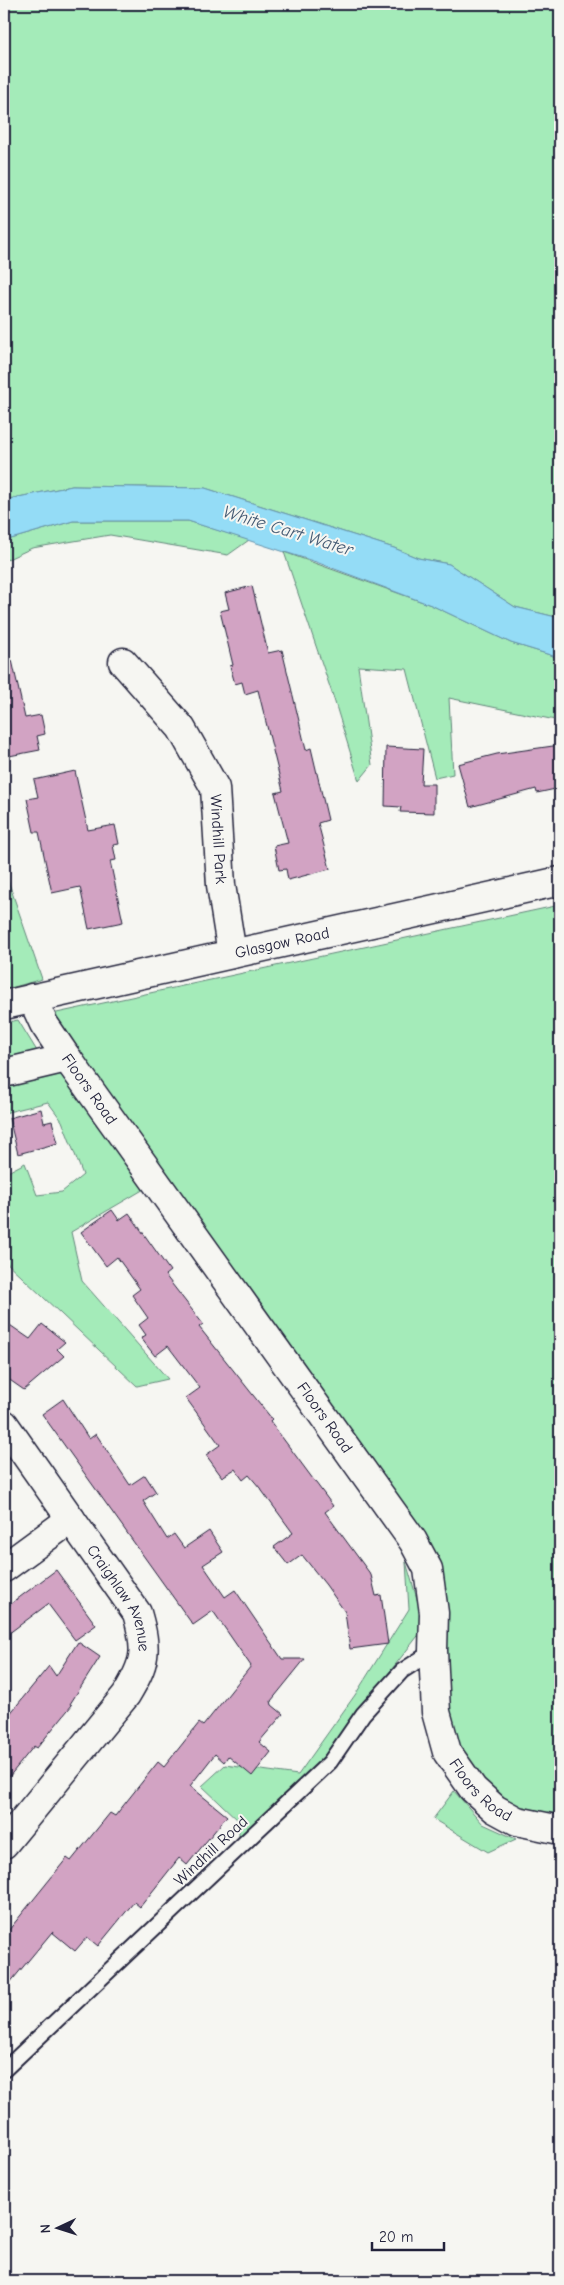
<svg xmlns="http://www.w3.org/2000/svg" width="564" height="2285" font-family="'Comic Neue',sans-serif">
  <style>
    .green { fill: #a4ebb9; stroke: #63867a }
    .water { fill: #94dcf6; stroke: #6692ab }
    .building { fill: #d2a3c3; stroke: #22223b }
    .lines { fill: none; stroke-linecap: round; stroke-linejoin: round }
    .lane-casing { stroke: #22223b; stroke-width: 18 }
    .street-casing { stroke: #22223b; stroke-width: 31 }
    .secondary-casing { stroke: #22223b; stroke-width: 31 }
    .lane { stroke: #f6f6f2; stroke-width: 14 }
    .street { stroke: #f6f6f2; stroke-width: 28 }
    .secondary { stroke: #f6f6f2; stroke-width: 28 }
    .labels { text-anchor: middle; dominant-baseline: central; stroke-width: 4; stroke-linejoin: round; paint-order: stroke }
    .street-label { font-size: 16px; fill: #22223b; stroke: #f6f6f2 }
    .water-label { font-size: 18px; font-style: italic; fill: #445a73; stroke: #f6f6f2 }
  </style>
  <rect width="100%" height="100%" fill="#f6f6f2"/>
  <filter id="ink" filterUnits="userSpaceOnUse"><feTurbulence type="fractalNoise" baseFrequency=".02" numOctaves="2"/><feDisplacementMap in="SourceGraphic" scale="10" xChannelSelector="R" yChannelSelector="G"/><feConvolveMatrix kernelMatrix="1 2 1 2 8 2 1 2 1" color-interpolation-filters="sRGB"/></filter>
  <g filter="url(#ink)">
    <!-- green -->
    <path class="green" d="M4,4H560V618L515,607L449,564L418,558L394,548L205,488L72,486L4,500Z
      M73,521H188L249,540L228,555L110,535L32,548L4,561V541Z
      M284,552L431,605L511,643L560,658V721L449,698L453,774L435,778L407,669L358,666L372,765L359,781L333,696Z
      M4,869L42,979L4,990Z
      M560,905V1818L510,1805L490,1788L455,1744L447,1711V1600L439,1557L373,1460L147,1149L52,1014Z
      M18,1020L37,1051L4,1059V1023Z
      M59,1070L146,1188L71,1232L82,1281L168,1379L137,1386L4,1260V1194L8,1190L4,1174L25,1163L37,1195L62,1192L83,1175L62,1121L48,1102L4,1113V1084Z
      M406,1562L423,1619L421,1632L315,1767L239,1837V1821L202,1786L225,1765L298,1775L355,1695L409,1609Z
      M454,1791L483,1824L516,1839L488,1852L433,1819Z"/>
    <!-- water -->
    <path class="water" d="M72,486L205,488L394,548L418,558L449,564L515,607L560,618V658L511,643L431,605L316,562L188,521H73L4,541V500Z"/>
    <!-- building -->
    <path class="building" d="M252,586L268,653L282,650L306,750L311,748L328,820L318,823L330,869L288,880L286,869L279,870L274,846L288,843L275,793L283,791L258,690L245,694L242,682L235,684L230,666L233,665L220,611L229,609L225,593Z
      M4,660H12L25,718L41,715L45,734L37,736L40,750L4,757Z
      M560,745V788L537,793L536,789L470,807L458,764L497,754Z
      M386,747L423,749L421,784H434V813L400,812L401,807L385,806Z
      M75,771L88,830L115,825L119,844L113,845L116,860L110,861L123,922L89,929L80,887L52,893L39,832H34L27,799L38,797L34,780Z
      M41,1109L44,1123L52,1121L58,1143L18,1154L9,1118Z
      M112,1210L119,1220L129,1213L170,1271L165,1275L203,1324L199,1327L272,1419L270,1421L333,1506L325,1512L371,1575L376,1596L381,1595L388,1644L350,1649L345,1612L326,1585L302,1555L288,1565L274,1547L293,1533L260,1488L249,1475L243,1480L235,1469L222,1477L206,1455L220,1445L186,1398L200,1388L168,1346L155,1356L141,1338L146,1335L139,1325L148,1318L132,1295L140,1289L117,1257L106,1266L81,1232Z
      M4,1321L30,1339L42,1324L65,1342L57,1349L64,1356L24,1390L4,1376Z
      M63,1399L89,1439L96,1434L130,1485L145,1475L156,1492L143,1501L167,1539L174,1534L184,1548L209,1531L223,1552L203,1565L225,1597L235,1590L282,1659H305L271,1701L272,1705L283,1714L259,1742L271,1752L252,1776L228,1756L224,1762L215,1754L190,1786L227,1816L187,1865L179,1858L140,1907L134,1902L98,1946L87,1937L75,1951L52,1932L4,1990V1936L67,1858L71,1861L110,1813L115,1816L158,1762L164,1767L199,1723L203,1726L251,1666L213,1611L193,1625L42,1414Z
      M56,1570L96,1625L75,1640L48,1604L4,1637V1609Z
      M78,1642L100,1657L70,1704L72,1705L37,1748L34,1746L4,1783V1721L49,1666L56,1676Z"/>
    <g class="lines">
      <defs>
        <path id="lane" d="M4,2070L330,1762L363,1714L402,1671L433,1651"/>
        <g id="street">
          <path id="s1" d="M123,662L181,728L215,788L221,885L232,954"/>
          <path id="s2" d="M32,998L44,1024L67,1058L413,1541L428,1569L434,1613L433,1651L436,1712L447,1752L473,1789L495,1809L517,1821L560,1830"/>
          <path d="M4,1073L67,1058"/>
          <path id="s3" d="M4,1424L137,1613C148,1651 146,1662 126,1695L4,1844"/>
          <path d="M4,1568L71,1519"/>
        </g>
        <g id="secondary">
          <path id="s4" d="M4,1005L560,881"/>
        </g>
      </defs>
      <!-- lane casing -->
      <use href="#lane" class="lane-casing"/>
      <!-- street casing -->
      <use href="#street" class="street-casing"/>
      <!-- secondary casing -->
      <use href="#secondary" class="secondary-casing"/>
      <!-- lane -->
      <use href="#lane" class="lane"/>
      <!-- street -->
      <use href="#street" class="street"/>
      <!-- secondary -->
      <use href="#secondary" class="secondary"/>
    </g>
  </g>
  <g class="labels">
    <!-- street labels -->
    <g class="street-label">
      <text stroke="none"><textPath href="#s1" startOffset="208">Windhill Park</textPath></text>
      <text stroke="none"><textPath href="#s4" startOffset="285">Glasgow Road</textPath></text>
      <text stroke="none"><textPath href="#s2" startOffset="108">Floors Road</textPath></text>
      <text stroke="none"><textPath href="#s2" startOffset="512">Floors Road</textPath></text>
      <text stroke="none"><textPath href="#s3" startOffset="210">Craighlaw Avenue</textPath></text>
      <text stroke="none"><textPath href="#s2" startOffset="932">Floors Road</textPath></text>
      <text transform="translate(211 1851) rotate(-43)">Windhill Road</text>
    </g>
    <!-- water labels -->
    <g class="water-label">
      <text transform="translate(288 531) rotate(17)">White Cart Water</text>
    </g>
  </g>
  <!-- margin -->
  <rect width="564" height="2285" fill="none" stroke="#f6f6f2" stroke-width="20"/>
  <rect x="10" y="10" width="544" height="2265" fill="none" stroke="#22223b" stroke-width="2" filter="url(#ink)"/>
  <!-- north arrow -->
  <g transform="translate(58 2228) rotate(266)" stroke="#f6f6f2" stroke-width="4" paint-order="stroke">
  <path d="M0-4L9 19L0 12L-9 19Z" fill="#22223b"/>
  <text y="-8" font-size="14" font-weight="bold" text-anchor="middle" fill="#22223b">N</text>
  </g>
  <!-- scale -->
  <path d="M372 2242v8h72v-8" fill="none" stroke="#22223b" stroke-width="2.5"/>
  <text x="379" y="2242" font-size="15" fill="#22223b" stroke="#f6f6f2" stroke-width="4" paint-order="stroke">20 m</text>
</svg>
